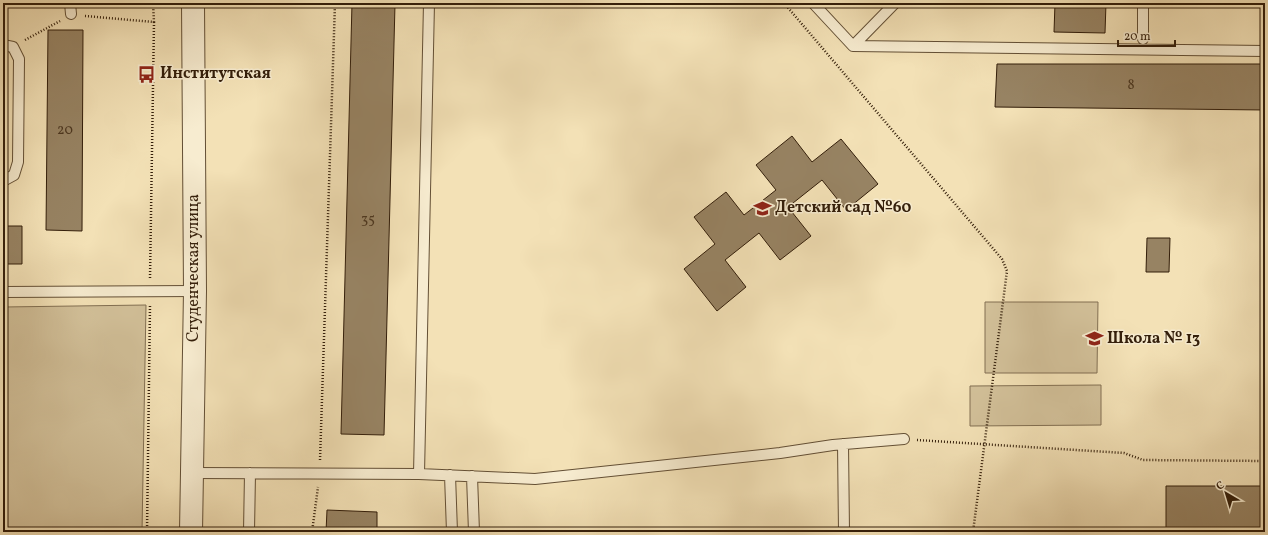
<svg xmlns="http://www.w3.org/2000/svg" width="1268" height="535" font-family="Vollkorn,serif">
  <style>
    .green { fill: #d2c099; stroke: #826f52 }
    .building { fill: #978363; stroke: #331e0a }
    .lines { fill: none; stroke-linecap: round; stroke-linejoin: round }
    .service-casing { stroke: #634f35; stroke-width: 12 }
    .tertiary-casing { stroke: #634f35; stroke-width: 24 }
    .path { stroke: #331e0a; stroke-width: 2.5; stroke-dasharray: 1 2; stroke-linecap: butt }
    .service { stroke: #f7ecd0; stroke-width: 10 }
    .tertiary { stroke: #f7ecd0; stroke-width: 22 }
    .labels { text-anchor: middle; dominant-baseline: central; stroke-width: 3; stroke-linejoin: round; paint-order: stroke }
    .number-label { font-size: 14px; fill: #4c3720 }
    .poi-label { font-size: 16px; font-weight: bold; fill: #331e0a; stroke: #f7ecd0; text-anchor: start }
    .street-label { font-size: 16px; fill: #331e0a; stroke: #f7ecd0 }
  </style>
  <rect width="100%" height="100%" fill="#f3e1b6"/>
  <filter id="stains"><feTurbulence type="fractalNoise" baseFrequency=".005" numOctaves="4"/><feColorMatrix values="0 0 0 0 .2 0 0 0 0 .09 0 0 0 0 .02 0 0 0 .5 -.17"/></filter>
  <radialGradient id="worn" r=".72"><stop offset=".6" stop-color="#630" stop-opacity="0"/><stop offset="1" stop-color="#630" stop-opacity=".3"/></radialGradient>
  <!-- green -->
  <path class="green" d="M985,302H1098L1097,373H985Z
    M146,305L142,532H3V307Z
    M1101,385V425L970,426V386Z"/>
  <!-- building -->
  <path class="building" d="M3,3H34V7L3,6Z
    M352,3L395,4L384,435L341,434Z
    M1055,3H1106L1105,33L1054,32Z
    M48,30H83L82,231L46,230Z
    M997,64H1265V110L995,107Z
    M792,136L812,162L841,139L878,184L846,210L822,180L788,207L811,236L780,260L759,233L725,260L746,287L717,311L684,269L715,244L694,217L726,192L744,215L776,190L756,165Z
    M3,226H22V264H3Z
    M1147,238H1170L1169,272H1146Z
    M1166,486H1265V532H1166Z
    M327,510L377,512V532H326Z"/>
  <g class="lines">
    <defs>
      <path id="service" d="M70,3L71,14
        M813,3L853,46L1265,51
        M1143,39V3
        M3,45L13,47L19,59L18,162L14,175L3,181
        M853,46L895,3
        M3,292L195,291
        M843,444L844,532
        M192,473L419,474L535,479L780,453L833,445L904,439
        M419,474L429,3
        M450,475L452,532
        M472,476L474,532
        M249,532L250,473"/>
      <path id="tertiary" d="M191,532L195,291L193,3"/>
    </defs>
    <!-- service casing -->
    <use href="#service" class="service-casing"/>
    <!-- tertiary casing -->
    <use href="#tertiary" class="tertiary-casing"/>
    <!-- path -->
    <path class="path" d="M784,3L1002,259L1007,271L973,532
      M85,16L154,22L153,3
      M25,40L60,21
      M150,278L154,22
      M917,440L1124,453L1143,460L1265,461
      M320,460L335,3
      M147,532L150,305
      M312,532L318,487"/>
    <!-- service -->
    <use href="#service" class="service"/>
    <!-- tertiary -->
    <use href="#tertiary" class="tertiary"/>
  </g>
  <!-- icons -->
  <defs>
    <symbol id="bus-bare" viewBox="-9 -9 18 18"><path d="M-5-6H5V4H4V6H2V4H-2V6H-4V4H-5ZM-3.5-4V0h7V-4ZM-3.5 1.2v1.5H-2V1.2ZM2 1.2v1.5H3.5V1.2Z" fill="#8f2418" stroke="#f7ecd0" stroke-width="2.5" paint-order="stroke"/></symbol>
    <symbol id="school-bare" viewBox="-9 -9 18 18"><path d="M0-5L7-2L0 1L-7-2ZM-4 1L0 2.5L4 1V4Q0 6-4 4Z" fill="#8f2418" stroke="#f7ecd0" stroke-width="2.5" paint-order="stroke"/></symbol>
  </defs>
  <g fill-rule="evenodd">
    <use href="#bus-bare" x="134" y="62" width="25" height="25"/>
    <use href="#school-bare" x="750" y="196" width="25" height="25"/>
    <use href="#school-bare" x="1082" y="326" width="25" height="25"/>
  </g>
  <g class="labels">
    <!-- number labels -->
    <g class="number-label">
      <text x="1131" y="85">8</text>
      <text x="65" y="130">20</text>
      <text x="368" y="219">35</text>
    </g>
    <!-- poi labels -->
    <g class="poi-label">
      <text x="160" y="74">Институтская</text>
      <text x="775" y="208">Детский сад №60</text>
      <text x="1107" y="339">Школа № 13</text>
    </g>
    <!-- street labels -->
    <g class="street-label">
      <text transform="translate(194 268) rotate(-90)">Студенческая улица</text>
    </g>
  </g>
  <!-- margin -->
  <rect width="1268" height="535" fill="none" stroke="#f3e1b6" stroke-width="16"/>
  <rect x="4" y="4" width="1260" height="527" fill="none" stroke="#331e0a" stroke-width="2"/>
  <rect x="8" y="8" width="1252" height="519" fill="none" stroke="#331e0a"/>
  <!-- north arrow -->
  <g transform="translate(1226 493) rotate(322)" stroke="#f7ecd0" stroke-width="3" paint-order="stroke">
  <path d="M0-3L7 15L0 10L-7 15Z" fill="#331e0a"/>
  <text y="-6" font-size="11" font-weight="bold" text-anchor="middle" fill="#331e0a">С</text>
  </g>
  <!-- scale -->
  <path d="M1118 40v6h57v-6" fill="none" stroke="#331e0a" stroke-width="2"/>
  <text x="1124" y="40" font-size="12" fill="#331e0a" stroke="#f7ecd0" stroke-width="3" paint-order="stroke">20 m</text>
  <rect width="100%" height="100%" filter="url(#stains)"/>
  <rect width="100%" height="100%" fill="url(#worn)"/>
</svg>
